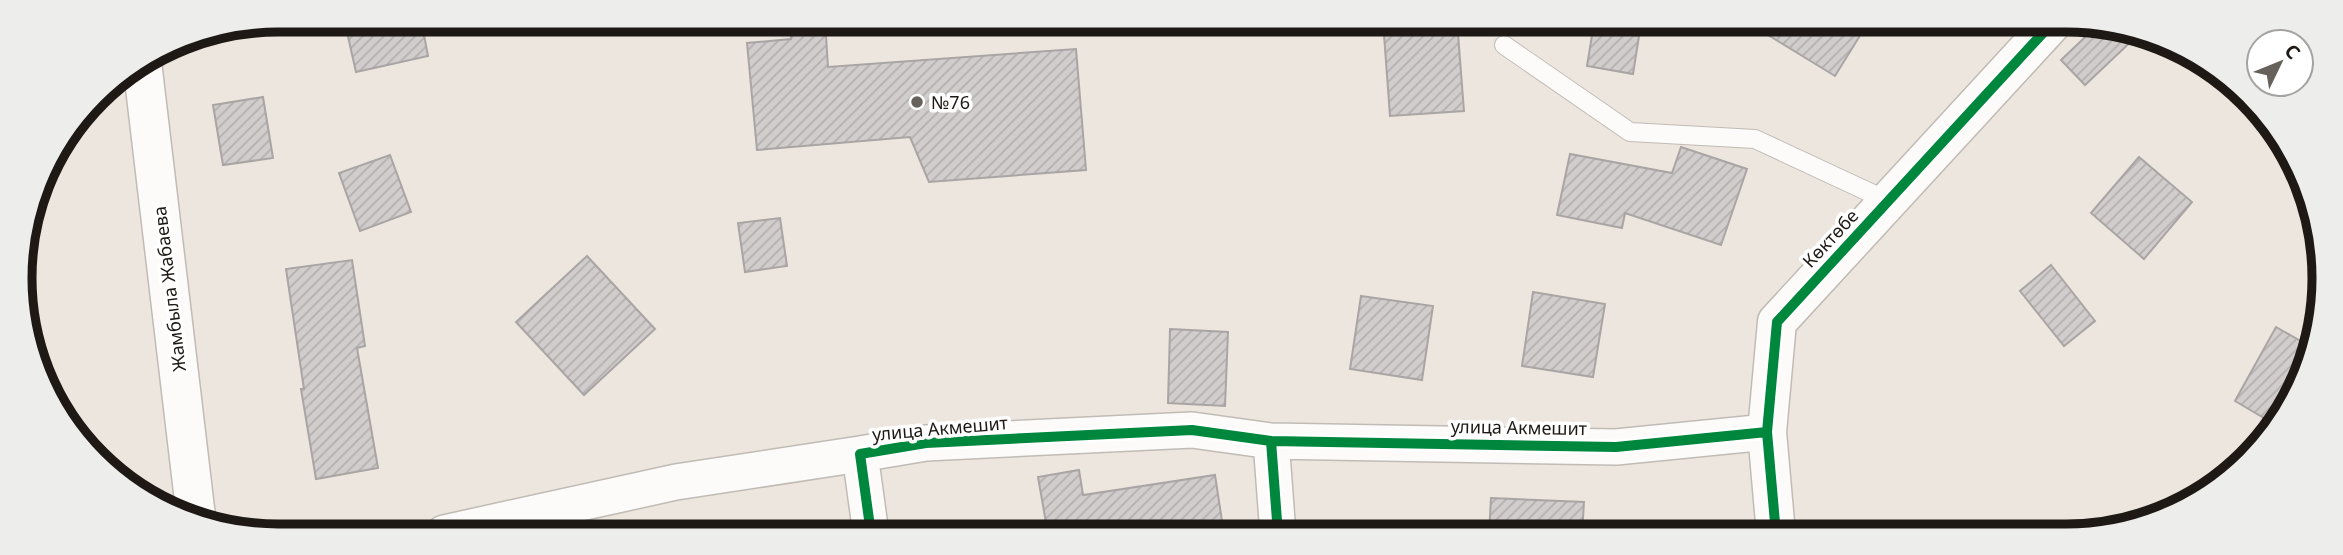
<svg xmlns="http://www.w3.org/2000/svg" width="2343" height="555" font-family="'Noto Sans',sans-serif">
  <style>
    .building { fill: url(#building-hatch); stroke: #a9a5a4; stroke-width: 2 }
    .lines { fill: none; stroke-linecap: round; stroke-linejoin: round }
    .lane-casing { stroke: #c0bbb5; stroke-width: 20 }
    .street-casing { stroke: #c0bbb5; stroke-width: 38 }
    .secondary-casing { stroke: #c0bbb5; stroke-width: 41 }
    .lane { stroke: #fcfbfa; stroke-width: 18 }
    .street { stroke: #fcfbfa; stroke-width: 35 }
    .secondary { stroke: #fcfbfa; stroke-width: 38 }
    .cycleway-casing { stroke: #fff; stroke-width: 15 }
    .cycleway { stroke: #00873e; stroke-width: 10 }
    .poi-dot { fill: #66615b; stroke: #fff; stroke-width: 2.5 }
    .labels { text-anchor: middle; dominant-baseline: central; stroke-width: 7; stroke-linejoin: round; paint-order: stroke }
    .poi-label { font-size: 18px; fill: #1e1914; stroke: #fff; text-anchor: start }
    .street-label { font-size: 18px; fill: #1e1914; stroke: #fff }
    .rim { fill: none; stroke: #1e1914; stroke-width: 9 }
  </style>
  <defs>
    <pattern id="building-hatch" width="6" height="6" patternUnits="userSpaceOnUse" patternTransform="scale(1.75)"><rect width="6" height="6" fill="#d0cdcc"/><path d="M-1 1l2-2M0 6l6-6M5 7l2-2" fill="none" stroke="#b2afae"/></pattern>
  </defs>
  <rect width="100%" height="100%" fill="#ede6de"/>
  <!-- building -->
  <path class="building" d="M344,19H421L428,56L356,72Z
    M790,20H825L828,67L1076,49L1086,170L929,182L910,137L757,150L747,43L791,39Z
    M1383,21H1457L1464,111L1390,116Z
    M1745,21H1869L1835,76Z
    M2101,22L2138,35L2085,85L2061,60Z
    M1593,29L1639,36L1633,74L1587,66Z
    M263,97L273,158L223,165L213,105Z
    M1681,147L1747,169L1721,245L1625,213L1622,228L1557,215L1570,154L1672,173Z
    M390,155L411,212L360,231L339,173Z
    M2139,157L2192,202L2144,259L2091,213Z
    M780,218L787,266L745,272L738,223Z
    M587,256L655,329L584,395L516,322Z
    M352,260L365,346L357,348L378,468L316,479L301,389H304L286,269Z
    M2051,265L2095,321L2064,346L2020,291Z
    M1533,292L1605,304L1593,377L1522,366Z
    M1361,296L1433,306L1422,380L1350,369Z
    M2276,327L2311,347L2297,392L2274,424L2235,401Z
    M1170,329L1228,332L1225,406L1168,403Z
    M1079,470L1083,495L1215,475L1224,534H1132L1130,523L1067,534H1048L1038,477Z
    M1491,498L1584,502L1582,534H1489Z"/>
  <g class="lines">
    <defs>
      <path id="lane" d="M1504,45L1630,132L1755,139L1888,201"/>
      <path id="street" d="M444,533L676,482L860,454
        M871,534L860,454L926,443L1192,430L1271,441
        M1278,534L1271,441L1616,447L1767,432"/>
      <path id="secondary" d="M142,62L196,517
        M1776,534L1767,432L1777,322L2054,21"/>
    </defs>
    <!-- lane casing -->
    <use href="#lane" class="lane-casing"/>
    <!-- street casing -->
    <use href="#street" class="street-casing"/>
    <!-- secondary casing -->
    <use href="#secondary" class="secondary-casing"/>
    <!-- lane -->
    <use href="#lane" class="lane"/>
    <!-- street -->
    <use href="#street" class="street"/>
    <!-- secondary -->
    <use href="#secondary" class="secondary"/>
    <defs>
      <path id="cycleway" d="M871,534L860,454L926,443L1192,430L1271,441
        M1278,534L1271,441L1616,447L1767,432
        M1776,534L1767,432L1777,322L2054,21"/>
    </defs>
    <!-- cycleway casing -->
    <use href="#cycleway" class="cycleway-casing"/>
    <!-- cycleway -->
    <use href="#cycleway" class="cycleway"/>
  </g>
  <!-- markers -->
  <circle class="poi-dot" cx="917" cy="102" r="7"/>
  <g class="labels">
    <!-- poi labels -->
    <g class="poi-label">
      <text x="931" y="102">№76</text>
    </g>
    <!-- street labels -->
    <g class="street-label">
      <text transform="translate(1830 238) rotate(-47)">Көктөбе</text>
      <text transform="translate(169 289) rotate(-97)">Жамбыла Жабаева</text>
      <text transform="translate(1519 427) rotate(1)">улица Акмешит</text>
      <text transform="translate(940 428) rotate(-5)">улица Акмешит</text>
    </g>
  </g>
  <!-- crop -->
  <path d="M0 0H2343V555H0ZM278 32H2066A246 246 0 0 1 2312 278V278A246 246 0 0 1 2066 524H278A246 246 0 0 1 32 278V278A246 246 0 0 1 278 32Z" fill="#ededec" fill-rule="evenodd"/>
  <path class="rim" d="M278 32H2066A246 246 0 0 1 2312 278V278A246 246 0 0 1 2066 524H278A246 246 0 0 1 32 278V278A246 246 0 0 1 278 32Z"/>
  <!-- north arrow -->
  <g transform="translate(2280 63) rotate(47)"><circle r="33" fill="#ffffff" stroke="#a5a3a1" stroke-width="2"/>
  <path d="M0-5L12 26L0 18L-12 26Z" fill="#66615b"/>
  <text y="-10" font-size="19" font-weight="bold" text-anchor="middle" fill="#1e1914">С</text>
  </g>
</svg>
